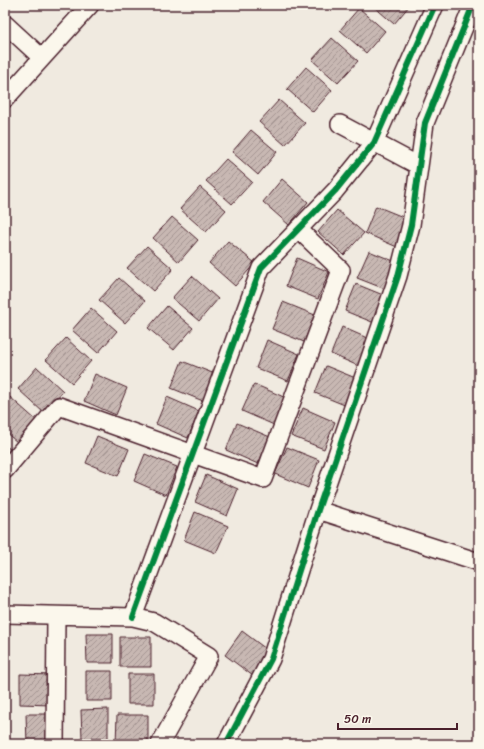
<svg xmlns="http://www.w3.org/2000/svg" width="484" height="749" font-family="Sriracha,sans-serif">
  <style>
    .building { fill: url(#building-hatch); stroke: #4a1f2b }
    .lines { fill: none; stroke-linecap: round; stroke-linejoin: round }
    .minor-casing { stroke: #4a1f2b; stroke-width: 20 }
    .minor { stroke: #fbf7ec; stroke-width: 17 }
    .cycleway-casing { stroke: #fbf7ec; stroke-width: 8 }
    .cycleway { stroke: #00873e; stroke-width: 6 }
  </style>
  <defs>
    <pattern id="building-hatch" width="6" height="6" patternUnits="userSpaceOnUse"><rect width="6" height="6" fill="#c8b8b3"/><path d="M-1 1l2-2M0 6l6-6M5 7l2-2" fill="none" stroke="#a49592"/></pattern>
  </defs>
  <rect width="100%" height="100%" fill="#f0eae0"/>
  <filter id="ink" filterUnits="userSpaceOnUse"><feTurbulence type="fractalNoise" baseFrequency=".025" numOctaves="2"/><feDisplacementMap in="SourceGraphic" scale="8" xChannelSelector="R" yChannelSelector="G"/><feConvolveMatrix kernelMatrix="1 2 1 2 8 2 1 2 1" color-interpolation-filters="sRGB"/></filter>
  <g filter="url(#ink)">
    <!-- building -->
    <path class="building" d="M372,5H410L394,24Z
      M359,8L385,31L366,53L340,30Z
      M332,38L358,61L338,83L312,60Z
      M306,67L332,90L313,112L287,89Z
      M279,100L305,123L285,145L259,122Z
      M251,130L277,152L258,175L232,152Z
      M226,159L252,182L232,204L206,181Z
      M282,179L308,202L289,225L263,202Z
      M200,187L226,210L206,232L180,209Z
      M376,206L408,219L397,247L365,233Z
      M337,210L364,233L344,255L318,232Z
      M172,217L198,240L179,262L153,238Z
      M228,241L255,263L235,286L209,263Z
      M147,246L173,269L153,291L127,268Z
      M369,251L401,264L390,291L357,278Z
      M297,258L329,272L318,299L286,286Z
      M192,276L218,299L199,321L172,298Z
      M119,278L145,301L125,323L99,300Z
      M356,284L388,297L377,324L345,311Z
      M283,302L315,315L304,342L272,329Z
      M167,306L193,328L174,350L148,328Z
      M91,308L117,331L98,353L72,330Z
      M342,327L374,341L363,368L331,354Z
      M66,338L91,361L72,383L46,360Z
      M267,340L299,354L288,381L256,368Z
      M182,361L215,374L203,401L171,388Z
      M326,366L358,379L347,406L315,393Z
      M37,367L63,391L44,413L18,389Z
      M95,374L127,388L116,415L84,401Z
      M254,384L286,398L274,425L242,411Z
      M10,397L36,420L17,442L5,432V403Z
      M167,397L199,411L188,438L156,424Z
      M303,408L335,422L324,449L291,436Z
      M237,423L270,437L258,464L226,450Z
      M97,436L129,449L118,476L86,463Z
      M5,445L11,450L5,457Z
      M287,447L319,460L308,488L275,474Z
      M145,454L177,467L166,495L134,481Z
      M206,475L238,489L227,516L195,502Z
      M195,512L228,526L216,553L184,540Z
      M242,631L270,652L253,676L225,655Z
      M86,634H113V663H87Z
      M120,637H151V667H120Z
      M86,671H112V701H86Z
      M20,674L52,675L51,705L20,704Z
      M128,674H154V704H128Z
      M108,709V739H82L81,710Z
      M26,714H52L53,743L27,744Z
      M117,715H148V744H116Z"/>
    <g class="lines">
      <defs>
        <path id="minor" d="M5,24L42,58
          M5,99L90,5
          M340,124L419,166
          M5,470L59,406L263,479L341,270L298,229
          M318,510L479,562
          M5,614L133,617L154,622L209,656L160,744
          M133,617L261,268L335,191L374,143L435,5
          M55,744L56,616
          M226,744L271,659L318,510L398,276L411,225L425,123L473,5"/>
      </defs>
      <!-- minor casing -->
      <use href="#minor" class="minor-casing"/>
      <!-- minor -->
      <use href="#minor" class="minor"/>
      <defs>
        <path id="cycleway" d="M133,617L261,268L335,191L374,143L435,5
          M226,744L271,659L318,510L398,276L411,225L425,123L473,5"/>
      </defs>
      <!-- cycleway casing -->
      <use href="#cycleway" class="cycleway-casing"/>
      <!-- cycleway -->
      <use href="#cycleway" class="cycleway"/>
    </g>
  </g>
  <!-- margin -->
  <rect width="484" height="749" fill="none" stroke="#fbf7ec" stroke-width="20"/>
  <rect x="10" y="10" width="464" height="729" fill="none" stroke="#4a1f2b" stroke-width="1.5" filter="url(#ink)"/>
  <!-- scale -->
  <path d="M338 723v6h119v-6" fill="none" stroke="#4a1f2b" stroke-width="2"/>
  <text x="344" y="723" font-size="12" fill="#4a1f2b" stroke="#fbf7ec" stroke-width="3" paint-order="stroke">50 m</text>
</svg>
